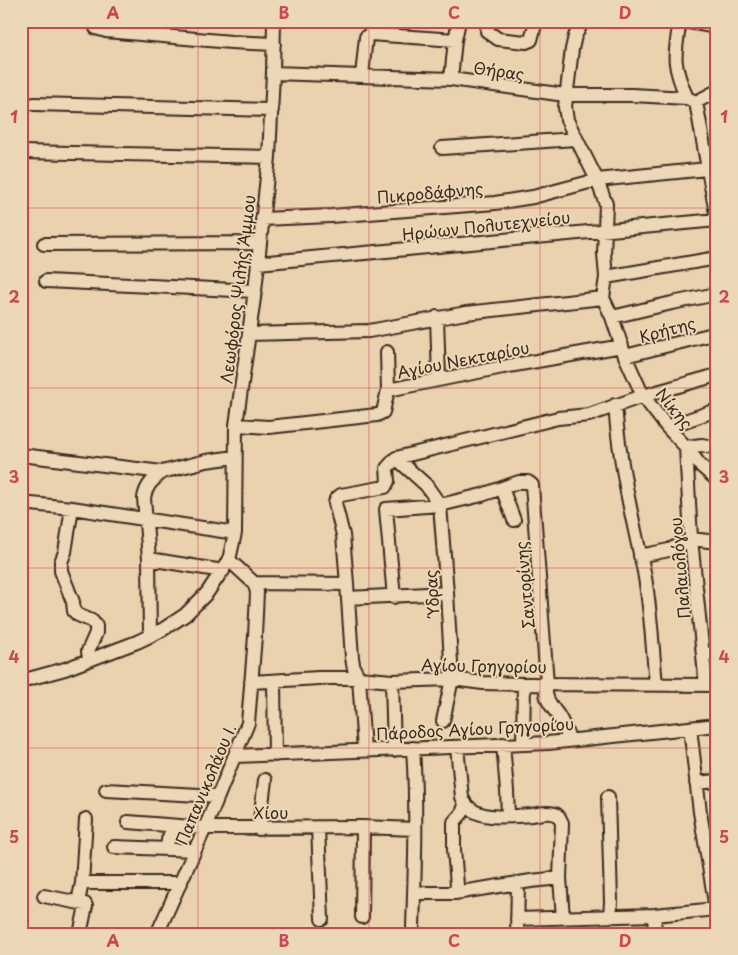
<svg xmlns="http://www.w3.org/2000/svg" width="738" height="955" font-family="'Playpen Sans',sans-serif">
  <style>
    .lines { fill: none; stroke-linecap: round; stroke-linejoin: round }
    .minor-casing { stroke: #3b2a1e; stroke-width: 16 }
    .minor { stroke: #ecd7b6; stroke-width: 12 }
    .grid { fill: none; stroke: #ca4758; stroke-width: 1; stroke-opacity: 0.55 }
    .labels { text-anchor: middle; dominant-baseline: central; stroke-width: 4; stroke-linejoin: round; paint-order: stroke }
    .street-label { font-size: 16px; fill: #3b2a1e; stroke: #ecd7b6 }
    .neatline { fill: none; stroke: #ca4758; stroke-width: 2 }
    .grid-label { font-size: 16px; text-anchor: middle; font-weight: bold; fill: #ca4758 }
  </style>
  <rect width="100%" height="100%" fill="#ead2af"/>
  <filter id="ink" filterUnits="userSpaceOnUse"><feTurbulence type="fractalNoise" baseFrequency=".02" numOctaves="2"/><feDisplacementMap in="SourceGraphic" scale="10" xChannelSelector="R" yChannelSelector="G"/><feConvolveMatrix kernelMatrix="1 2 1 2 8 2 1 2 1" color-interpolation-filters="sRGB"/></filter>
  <g filter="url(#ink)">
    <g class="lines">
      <defs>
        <path id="minor" d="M94,21L96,28L106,31L231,42L274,44
          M488,21L487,31L498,39L526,42L531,40L536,21
          M583,21L575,36L572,49L565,107L567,120L597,180L606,204L604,254L606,277L603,298L612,317L625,356L643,396L667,427L686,447L700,465L717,480
          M680,21C674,57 672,64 687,98
          M683,21L717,27
          M273,73L451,79L565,95H632L687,98L696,102L717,91
          M362,76L366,37L370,34L455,40
          M451,79L455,40L459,21
          M696,102L717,219
          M34,104L272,110
          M442,148L575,139
          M21,152L269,157
          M262,219L331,216L495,203L533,197L597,180L707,169L717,164
          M44,244L260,243
          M258,263L717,220
          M606,277L717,258
          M46,281L255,291
          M437,317L439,379
          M612,317L672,303L717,294
          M249,334L369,331L466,313L603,298
          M387,352L388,390
          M625,356L717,333
          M615,405C619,460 631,514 643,567C651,605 652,645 656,684
          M236,425L269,427L377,415L383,412L388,390L503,367L622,346
          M667,427L717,410
          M21,455L162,472L206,461L235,457
          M396,458L426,485L440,505
          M502,488L514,520
          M21,503L72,508L235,533
          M440,505L447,593L452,679L443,721
          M72,508L65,552L61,562V571L73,602L74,611L78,615L92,621L96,626V633L88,651L89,660
          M640,556L669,550L691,539L717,542
          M149,559L223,571
          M254,583L347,584L352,658L354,669L359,678L364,750
          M347,584L343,535L335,503L336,499L341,495L385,487L388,481L387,468L396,458L558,418L589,415L643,396L717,375
          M394,597L386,509L440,505L482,495L519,482H528L532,485L547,683C543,697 550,704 558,715C563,723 566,732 570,740
          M348,598L447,593
          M150,634L149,559L144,498C146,485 153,480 162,472
          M704,655L717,652
          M21,681L65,669L137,642L162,630L185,615L207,593L229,560L235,533L236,425L255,291L269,157L273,73L274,21
          M274,681L275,755
          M392,681L394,750
          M251,682L319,678H359L392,681L452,679L483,683L524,684L717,685
          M706,685L691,539L686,447L702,445L717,448
          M690,728L700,812L716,909
          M523,743L524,684
          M503,744L507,791L508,815
          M235,756L548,743L717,725
          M696,783L717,781
          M106,790L218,796
          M608,797L611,902L610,916
          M128,822L205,828L363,827L415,829
          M318,828L322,919
          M259,829L265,780
          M114,847L195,850
          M168,849C166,839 170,832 178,826
          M560,878L563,918
          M82,883H181
          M414,893H455L531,881L560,878L562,823C560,819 559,815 555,814C548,811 539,814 532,815C509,816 471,823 462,797L457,747
          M455,893L457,885L454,849V822L462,813L465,805
          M44,896L85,904L86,906L80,934
          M78,902L82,883L86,819
          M654,915L655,934
          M362,917L363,827
          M517,919L654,915L717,909
          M413,927C415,867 417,808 413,748
          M157,934L205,828L248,723L255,636L257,592L254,583L229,560
          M517,934L518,884"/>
      </defs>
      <!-- minor casing -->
      <use href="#minor" class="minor-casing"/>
      <!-- minor -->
      <use href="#minor" class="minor"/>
    </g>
  </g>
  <!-- grid -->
  <path class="grid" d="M198,21V934M369,21V934M540,21V934M21,208H717M21,388H717M21,568H717M21,748H717"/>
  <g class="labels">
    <!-- street labels -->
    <g class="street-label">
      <text transform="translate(499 70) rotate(8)">Θήρας</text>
      <text transform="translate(430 192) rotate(-5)">Πικροδάφνης</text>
      <text transform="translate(486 225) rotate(-6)">Ηρώων Πολυτεχνείου</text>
      <text transform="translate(237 289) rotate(-83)">Λεωφόρος Ψιλής Άμμου</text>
      <text transform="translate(667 329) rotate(-15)">Κρήτης</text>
      <text transform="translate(463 359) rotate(-11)">Αγίου Νεκταρίου</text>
      <text transform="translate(675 408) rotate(51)">Νίκης</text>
      <text transform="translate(679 568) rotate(-95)">Παλαιολόγου</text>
      <text transform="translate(524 585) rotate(-95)">Σαντορίνης</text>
      <text transform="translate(431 593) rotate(-94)">Ύδρας</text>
      <text transform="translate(484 665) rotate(1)">Αγίου Γρηγορίου</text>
      <text transform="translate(475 728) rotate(-3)">Πάροδος Αγίου Γρηγορίου</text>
      <text transform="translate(205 784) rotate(-67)">Παπανικολάου Ι.</text>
      <text x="271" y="812">Χίου</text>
    </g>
  </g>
  <!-- margin -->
  <rect width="738" height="955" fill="none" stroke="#ecd7b6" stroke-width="55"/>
  <rect x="28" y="28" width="682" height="900" class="neatline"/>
  <g class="grid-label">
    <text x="113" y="19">A</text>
    <text x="284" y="19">B</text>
    <text x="454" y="19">C</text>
    <text x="625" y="19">D</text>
    <text x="14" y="123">1</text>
    <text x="724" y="123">1</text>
    <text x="14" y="303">2</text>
    <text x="724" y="303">2</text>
    <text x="14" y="483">3</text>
    <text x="724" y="483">3</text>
    <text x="14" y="663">4</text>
    <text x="724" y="663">4</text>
    <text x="14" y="843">5</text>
    <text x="724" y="843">5</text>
    <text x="113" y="947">A</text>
    <text x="284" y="947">B</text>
    <text x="454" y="947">C</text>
    <text x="625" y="947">D</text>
  </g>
</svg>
